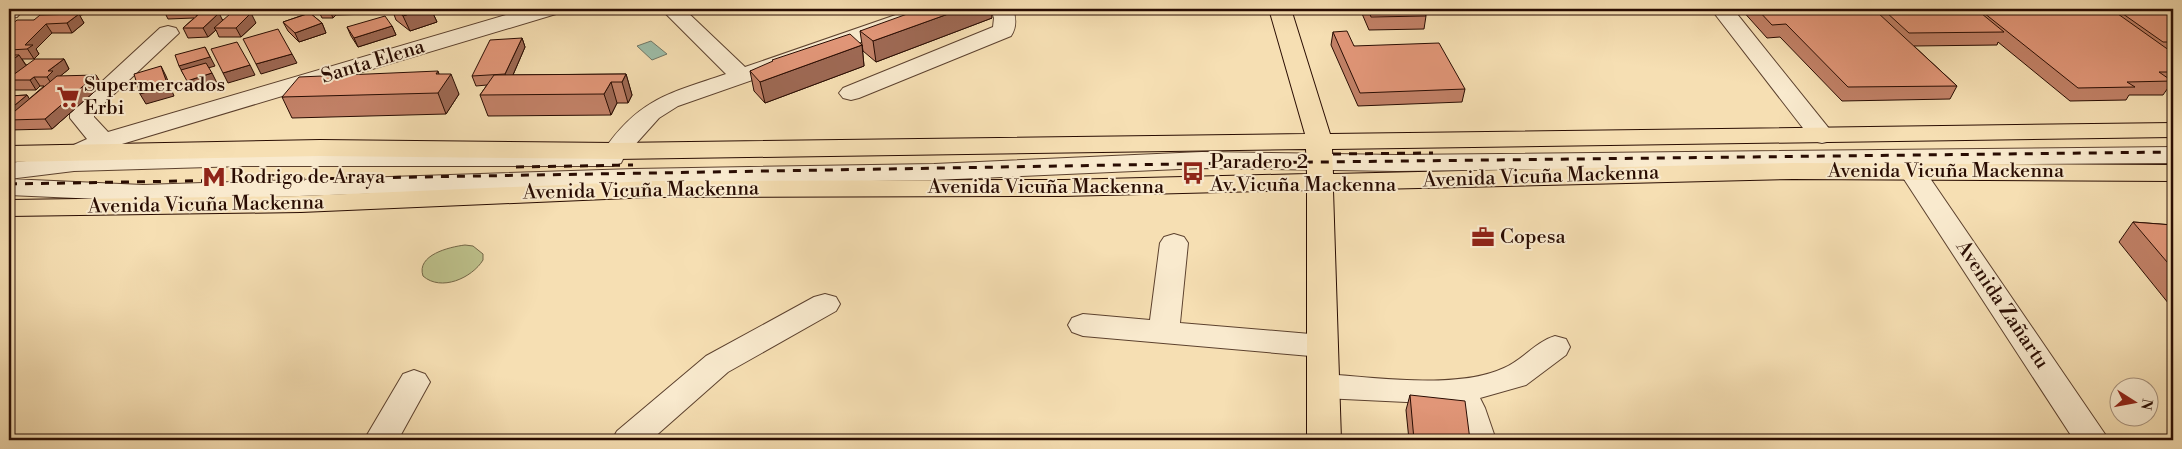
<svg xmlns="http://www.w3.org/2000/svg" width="2182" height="449" font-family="'Libre Bodoni',serif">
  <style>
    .green { fill: #bdc18b; stroke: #736646 }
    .water { fill: #9dbda8; stroke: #6f7666 }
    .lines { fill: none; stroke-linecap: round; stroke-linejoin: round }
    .minor-casing { stroke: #5c412e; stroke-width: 2 }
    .major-casing { stroke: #290c02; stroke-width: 2 }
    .minor { fill: #f9eace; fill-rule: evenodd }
    .major { fill: #f6dfb3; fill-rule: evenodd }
    .rail { stroke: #290c02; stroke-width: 3; stroke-dasharray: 8 8; stroke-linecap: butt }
    .wall { fill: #c28167; stroke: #290c02 }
    .shaded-wall { fill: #9e6954; stroke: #290c02 }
    .building { fill: #e19678; stroke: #290c02 }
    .labels { text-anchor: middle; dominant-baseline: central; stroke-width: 4; stroke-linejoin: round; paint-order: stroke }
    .street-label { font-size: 20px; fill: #290c02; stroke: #f9eace }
    .poi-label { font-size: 20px; fill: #290c02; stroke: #f9eace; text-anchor: start }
  </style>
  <rect width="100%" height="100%" fill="#f6dfb3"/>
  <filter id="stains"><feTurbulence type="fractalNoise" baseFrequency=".004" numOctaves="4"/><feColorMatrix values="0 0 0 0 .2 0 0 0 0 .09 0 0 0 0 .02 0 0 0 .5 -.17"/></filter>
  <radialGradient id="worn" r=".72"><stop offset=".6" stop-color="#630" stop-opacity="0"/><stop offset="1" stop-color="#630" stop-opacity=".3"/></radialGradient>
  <!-- green -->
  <path class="green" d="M465,245L473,246L483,254V260C472,278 441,292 423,276C416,255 449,247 465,245Z"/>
  <!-- water -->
  <path class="water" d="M651,41L667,54L652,60L637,46Z"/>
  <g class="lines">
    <defs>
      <path id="minor" d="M9,9H24L17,17L9,18Z
        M526,9H559L556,14L112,147L95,155L243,150H604C639,99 670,93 726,74L661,9H684L745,67L913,9H944L941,14L678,106L659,118L624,157L621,163L612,166H243L74,171L9,179V163L52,158L56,153L87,139L70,118V111L160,28L168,26L176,28L179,33L94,113V117L108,132Z
        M991,9H1013C1016,18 1017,27 1011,36L859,98L851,100L843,98L839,93L843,88L993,27L994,18Z
        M1711,9H1733L1831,131L1834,136L1831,141L1822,143L1813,141Z
        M2173,147V163L1921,165L2109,440H2074L1898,170L1901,165L1397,171L1202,168L934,180L634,185L143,201L9,195V179L143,185L634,169L934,164L1202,152L1397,155Z
        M1174,234L1184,237L1188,243L1180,323L1322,335L1333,338L1337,346L1333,354L1322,357L1083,336L1072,332L1068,325L1072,318L1083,314L1150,320L1160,243L1164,237Z
        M825,294L836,297L840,304L836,311L728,372L651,440H612L617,431L706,356L814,297Z
        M1555,336L1566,339L1570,347L1566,355L1526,385L1480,398L1485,408L1496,440H1462L1454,412L1448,404L1323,398L1312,394L1307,386L1312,378L1323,374C1375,377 1457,390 1504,368C1523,360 1535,342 1555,336Z
        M414,370L425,374L430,382L398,440H364L403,374Z"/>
      <path id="major" d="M1269,9H1291L1330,134L2173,123V137L1332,149L1333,174L1793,163L2173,165V181L1793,179L1333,190L1341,440H1307V190L1064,196L652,197L301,212L9,216V200L301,196L652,181L1064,180L1307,174L1306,149L616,159L320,156L9,162V146L320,140L616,143L1305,134Z"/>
    </defs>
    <!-- minor casing -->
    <use href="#minor" class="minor-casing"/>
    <!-- major casing -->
    <use href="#major" class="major-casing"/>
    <!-- minor -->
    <use href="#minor" class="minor"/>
    <!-- major -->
    <use href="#major" class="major"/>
    <!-- rail -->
    <path class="rail" d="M1333,154L1433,153
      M516,167L633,165
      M9,184L1235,163L2173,152"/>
  </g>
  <!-- wall -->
  <path class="wall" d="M54,9H89L82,15H79L84,23L72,33H52L36,49L39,54L34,59H22L26,65L64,59L69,69L60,76L102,85L52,129L9,130V96L27,95L29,99L44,86H40L36,90H13L9,83V27L57,14Z
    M93,9H129L122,14H96Z
    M142,9H220L215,13L223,20L256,23L241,37H219L216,30L208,37L188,38L183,28L194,18L168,19L165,13H145Z
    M275,9H378L372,14L336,15L333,18H322L319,12L317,13H310L322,23L326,33L299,42L288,31L283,22L309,13L278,14Z
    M392,9H431L437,22L410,31L396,20Z
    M457,9H479L462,14Z
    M1360,9H1423L1426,16L1424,29L1369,30Z
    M1741,9H2173V85H2170L2163,95H2129L2126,100L2070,101L1998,42L1997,45L1914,46L1957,86L1950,99L1842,101L1780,37L1767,38Z
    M992,18L876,62L863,51L860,31Z
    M392,26L396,35L358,47L351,36L347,27Z
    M1333,32L1354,46L1465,89L1462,102L1358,106L1331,45Z
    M522,38L525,47L513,75L626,74L632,95L628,103H617L611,115L488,116L480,95L487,85L476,86L472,76Z
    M862,45L864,66L765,103L754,91L750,71Z
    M439,74L459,94L446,114L292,118L282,97Z
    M2133,222L2173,225V309L2119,242Z
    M1410,395L1470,440H1409L1406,410Z"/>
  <!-- shaded-wall -->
  <path class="shaded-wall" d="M78,9H89L82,15Z
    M119,9H129L122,14Z
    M193,9H198L201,15L198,18Z
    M209,9H220L213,15Z
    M329,9H334L336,15L333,18Z
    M370,9H378L372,14Z
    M424,9H431L437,22L410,31L403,16Z
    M460,9H479L462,14Z
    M962,9H991L992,18L876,62L873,41Z
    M219,13L224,23L214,28L216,30L208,37L203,28Z
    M251,13L256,23L241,37L236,28Z
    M79,14L84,23L72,33L67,23Z
    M322,23L326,33L299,42L295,33Z
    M46,24L52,33L36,49L39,54L34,59L25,45Z
    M392,26L396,35L358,47L354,38Z
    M522,38L525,47L509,84L505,74Z
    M862,45L864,66L765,103L760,82Z
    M205,47L215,66L184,75L179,66Z
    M292,54L297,63L261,74L256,64Z
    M19,55L29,70L12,80L9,75V62Z
    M64,59L69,69L58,78L53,86L47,77L48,71Z
    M250,65L255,75L228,83L223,73Z
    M161,66L166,76L174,96L146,104L140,94Z
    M438,71L443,85L451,74L459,94L446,114L438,93L436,74Z
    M212,73L217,83L192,91L187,81Z
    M626,74L632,95L628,103L622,82Z
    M96,75L102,85L52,129L45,119Z
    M34,77L40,86L36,90L30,80Z
    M611,82L617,103L611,115L604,94Z
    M27,95L36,109L9,120V110Z"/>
  <!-- building -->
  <path class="building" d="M164,9H193L163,10Z
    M395,9H424L403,16Z
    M921,9H962L873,41L860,31Z
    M1368,9H1423L1426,16L1371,17Z
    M1757,9H1976L2004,32L1909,33L1886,12H1877L1957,86L1848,87L1786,24L1772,25Z
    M1979,9H2111L2173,53V72H2159L2172,81L2127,82L2135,87L2078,88Z
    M2116,9H2173V42H2163Z
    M219,13L203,28H183L199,14Z
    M251,13L236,28H214L230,14Z
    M310,13L322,23L295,33L283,22Z
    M79,14L67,23L46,24L25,45H33L27,49L9,50L13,47H9V32L10,30H9V27L17,20H34L40,15Z
    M385,16L392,26L354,38L347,27Z
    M278,29L292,54L256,64L243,39Z
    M1347,31L1354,46L1439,43L1465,89L1360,93L1333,32Z
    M850,34L862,45L760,82L750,71L773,61L772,60Z
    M522,38L505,74L472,76L490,40Z
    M237,42L250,65L223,73L211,49Z
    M205,47L210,57L179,66L175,55Z
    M9,55H19L9,62Z
    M35,59H64L48,71H53L47,77H34L30,80H9V78Z
    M206,63L212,73L187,81L181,70Z
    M161,66L168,86L140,94L134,74Z
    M438,71L436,74H451L438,93L282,97L299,77Z
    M626,74L622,82H611L604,94L480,95L494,75Z
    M96,75L45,119L9,120V116L57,76Z
    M27,95L9,110V96Z
    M2133,222L2173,225V269Z
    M1410,395L1465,401L1470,440H1414Z"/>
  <!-- icons -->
  <defs>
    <symbol id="supermarket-bare" viewBox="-9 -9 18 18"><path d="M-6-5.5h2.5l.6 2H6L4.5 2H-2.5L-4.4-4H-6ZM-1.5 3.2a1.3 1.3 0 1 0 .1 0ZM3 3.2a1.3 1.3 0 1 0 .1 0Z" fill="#8f2418" stroke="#f9eace" stroke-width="2.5" paint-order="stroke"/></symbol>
    <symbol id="bus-bare" viewBox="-9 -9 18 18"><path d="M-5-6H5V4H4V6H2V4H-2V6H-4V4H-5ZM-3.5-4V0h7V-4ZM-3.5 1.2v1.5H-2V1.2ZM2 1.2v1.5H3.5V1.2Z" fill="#8f2418" stroke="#f9eace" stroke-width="2.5" paint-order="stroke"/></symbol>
    <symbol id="metro-bare" viewBox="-9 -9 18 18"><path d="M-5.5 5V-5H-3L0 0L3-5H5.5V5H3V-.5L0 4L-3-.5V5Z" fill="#8f2418" stroke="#f9eace" stroke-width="2.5" paint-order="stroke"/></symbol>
    <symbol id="office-bare" viewBox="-9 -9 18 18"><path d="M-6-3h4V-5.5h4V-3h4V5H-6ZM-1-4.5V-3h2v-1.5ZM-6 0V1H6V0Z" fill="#8f2418" stroke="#f9eace" stroke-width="2.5" paint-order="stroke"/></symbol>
  </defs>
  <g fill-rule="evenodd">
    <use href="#supermarket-bare" x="52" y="81" width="32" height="32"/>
    <use href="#bus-bare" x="1177" y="157" width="32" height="32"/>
    <use href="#metro-bare" x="198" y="161" width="32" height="32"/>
    <use href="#office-bare" x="1467" y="221" width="32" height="32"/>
  </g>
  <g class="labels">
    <!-- street labels -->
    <g class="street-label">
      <text transform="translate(373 62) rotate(-17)">Santa Elena</text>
      <text x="1946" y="171">Avenida Vicuña Mackenna</text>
      <text transform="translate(1541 177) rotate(-2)">Avenida Vicuña Mackenna</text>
      <text x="1046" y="187">Avenida Vicuña Mackenna</text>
      <text transform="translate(641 191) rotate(-1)">Avenida Vicuña Mackenna</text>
      <text transform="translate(206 205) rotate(-1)">Avenida Vicuña Mackenna</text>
      <text transform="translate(2002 305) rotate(56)">Avenida Zañartu</text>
    </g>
    <!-- poi labels -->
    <g class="poi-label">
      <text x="84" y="85">Supermercados<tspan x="84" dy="23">Erbi</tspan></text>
      <text x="1210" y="162">Paradero 2<tspan x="1210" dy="23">Av.Vicuña Mackenna</tspan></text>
      <text x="230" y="177">Rodrigo de Araya</text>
      <text x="1500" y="237">Copesa</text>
    </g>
  </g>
  <!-- margin -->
  <rect width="2182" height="449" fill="none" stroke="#f6dfb3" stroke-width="30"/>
  <rect x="10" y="10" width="2162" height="429" fill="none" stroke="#290c02" stroke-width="2.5"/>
  <rect x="15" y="15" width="2152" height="419" fill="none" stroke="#290c02"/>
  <!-- north arrow -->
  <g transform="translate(2134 402) rotate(101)"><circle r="24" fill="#f9eace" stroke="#a6917c"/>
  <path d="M0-4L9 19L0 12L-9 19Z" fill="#8f2418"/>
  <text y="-8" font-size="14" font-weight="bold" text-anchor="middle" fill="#290c02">N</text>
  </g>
  <rect width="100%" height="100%" filter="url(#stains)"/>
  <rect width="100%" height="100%" fill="url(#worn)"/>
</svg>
